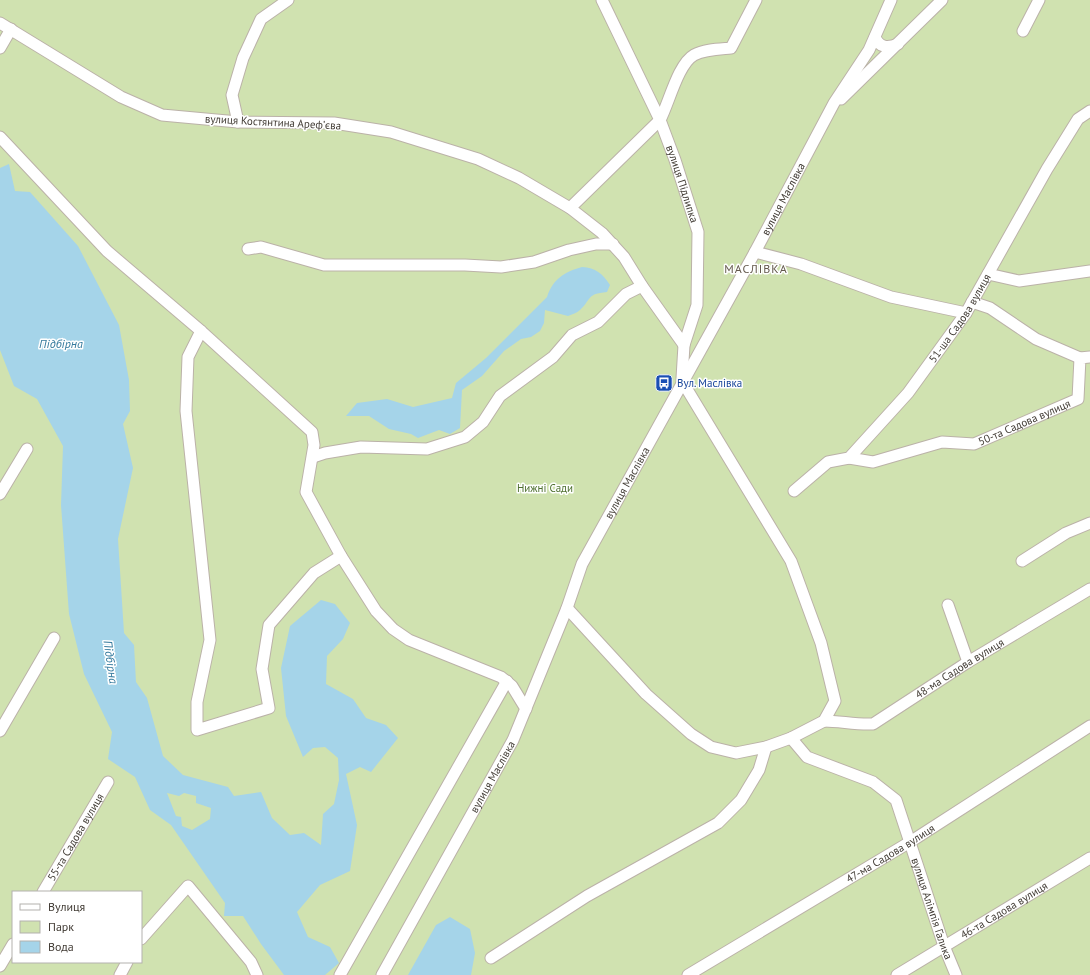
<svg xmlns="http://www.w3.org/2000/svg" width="1090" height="975" font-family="'PT Sans',sans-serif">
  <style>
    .green { fill: #d0e2b0; fill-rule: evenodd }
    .water { fill: #a5d4e9; fill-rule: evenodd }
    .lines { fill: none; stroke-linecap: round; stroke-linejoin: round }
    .street-casing { stroke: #bbb2a8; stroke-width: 13 }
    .street { stroke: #fff; stroke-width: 11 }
    .labels { text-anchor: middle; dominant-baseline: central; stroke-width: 3; stroke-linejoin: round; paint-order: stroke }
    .street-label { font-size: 11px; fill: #423c35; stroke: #fff }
    .transit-label { font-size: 11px; fill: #164399; stroke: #fff; text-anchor: start }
    .park-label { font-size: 11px; fill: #4d6f2e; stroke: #fff }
    .neighbourhood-label { font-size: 12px; letter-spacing: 1px; fill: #64594d; stroke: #fff }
    .water-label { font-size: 12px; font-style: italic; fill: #367b9e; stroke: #fff }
  </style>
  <rect width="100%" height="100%" fill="#f1ece5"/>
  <!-- green -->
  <path class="green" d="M0,0H1090V975H0ZM13,892H141V962H13Z"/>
  <!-- water -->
  <path class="water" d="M9,164L15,191L30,192L78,246L119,325L129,380L130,411L123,424L133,468L118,539L124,633L134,645L136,682L147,698L163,756L183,775L228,787L234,796L261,792L272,818L290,835L304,833L321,845L323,814L334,804L339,780L338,758L325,747L313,748L303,757L286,716L281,668L290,626L321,600L335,604L350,623L343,639L327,656L326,684L353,699L366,718L386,725L398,738L371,772L360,767L346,774L357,825L350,871L320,885L297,912L308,937L330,947L339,963L325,975H284L261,944L243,916H224L225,903L171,825L150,810L135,777L108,759L112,732L84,674L69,614L61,505L63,446L37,399L14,386L0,350V168ZM167,793L179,796L184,793L196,796V803L211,808L210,819L192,830L182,826L181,817L176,816Z
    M582,267C596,268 602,273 610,285L607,292C586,294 592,299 580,310C577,313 572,314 568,316L545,310L544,323L540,331L531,337L521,339L504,351L482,376L462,390L460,428L450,434L439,430L418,438L411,434L389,429L369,416H346L357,403L387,399L413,407L452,398L456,383L486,358L547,297C553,279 564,272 582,267Z
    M450,917L470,929L475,953L471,975H408L436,925Z"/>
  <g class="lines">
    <defs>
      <g id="street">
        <path id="s1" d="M602,0L660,120L675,160L698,232L697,305L684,345L682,378"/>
        <path d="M0,23L121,97L162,115L238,122L334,123L391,132L478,159L519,178L570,208L602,233L624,257L642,286L684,345"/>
        <path d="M1023,31L1039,0"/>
        <path d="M875,37C879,48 888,48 898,44"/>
        <path d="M0,48L11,29"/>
        <path d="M841,99L942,0"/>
        <path d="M238,122L232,95L243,58L261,19L288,0"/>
        <path d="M0,137L107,251L201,331L312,432L314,445L306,492L341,556L376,611L393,629L409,640L501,677L512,686L526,709"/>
        <path d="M570,208L660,120C669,103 678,64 694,55C705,49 719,49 731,48L756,0"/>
        <path d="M248,249L261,247L324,265H465L501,267L534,262L569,250L596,244H613"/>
        <path d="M755,252L801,264L891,297L966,313"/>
        <path d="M988,274L1019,281L1090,271"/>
        <path d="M972,302L990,308L1036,339L1080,358"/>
        <path d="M201,331L188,357L186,411L210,640L197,702V730L269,708L262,669L269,625L314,573L341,556"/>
        <path d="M313,457L325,453L361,447L427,449L465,437L483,422L500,396L553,357L572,335L598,322L626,294L642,286"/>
        <path id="s2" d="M849,458L873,462L942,442L974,444L1078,399L1080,358L1090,357"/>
        <path id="s3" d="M794,491L828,462L849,458L908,393L966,313L1047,169L1078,119L1090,111"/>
        <path d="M0,494L27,449"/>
        <path d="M1022,561L1066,533L1090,523"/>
        <path d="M948,605L968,662"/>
        <path d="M567,608L646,694L691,734L711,747L736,753L766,747L791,738L824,721L835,701L821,643L791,561L682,381"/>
        <path id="s4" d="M824,721C840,721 856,725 873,724L968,662L1090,589"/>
        <path d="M0,731L54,638"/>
        <path id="s5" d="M791,738L807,757L873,782L896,800L944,946L956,975"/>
        <path id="s6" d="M43,892L108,782"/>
        <path d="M141,939L188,886L251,962L257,975"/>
        <path d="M491,958L587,896L718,823L741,800L759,770L766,747"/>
        <path d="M0,966L13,944"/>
        <path d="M120,975L127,962"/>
        <path d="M340,975L507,681"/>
        <path id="s7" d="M382,975L513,740L567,608L582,564L755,252L834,103L869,50L891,0"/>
        <path id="s8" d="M688,975L910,842L1090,726"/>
        <path id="s9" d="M897,975L1090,858"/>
      </g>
    </defs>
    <!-- street casing -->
    <use href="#street" class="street-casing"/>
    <!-- street -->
    <use href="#street" class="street"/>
  </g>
  <!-- icons -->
  <defs>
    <symbol id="bus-square" viewBox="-11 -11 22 22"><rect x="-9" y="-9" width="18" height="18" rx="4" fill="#1a4fb4" stroke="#fff"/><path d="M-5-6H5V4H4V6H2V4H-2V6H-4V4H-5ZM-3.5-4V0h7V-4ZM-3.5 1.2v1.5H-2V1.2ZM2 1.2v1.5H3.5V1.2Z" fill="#fff"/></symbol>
  </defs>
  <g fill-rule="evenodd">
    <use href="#bus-square" x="654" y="373" width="20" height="20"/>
  </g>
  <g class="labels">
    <!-- street labels -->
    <g class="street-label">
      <text transform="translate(273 122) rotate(3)">вулиця Костянтина Арефʼєва</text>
      <text stroke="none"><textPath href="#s1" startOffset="201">вулиця Підлипка</textPath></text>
      <text stroke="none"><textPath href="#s7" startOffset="875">вулиця Маслівка</textPath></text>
      <text stroke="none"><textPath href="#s3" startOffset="245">51-ша Садова вулиця</textPath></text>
      <text stroke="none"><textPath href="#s2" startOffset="183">50-та Садова вулиця</textPath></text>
      <text stroke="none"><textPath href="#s7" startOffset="551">вулиця Маслівка</textPath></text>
      <text stroke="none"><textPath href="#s4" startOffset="152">48-ма Садова вулиця</textPath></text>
      <text stroke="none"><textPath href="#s7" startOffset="227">вулиця Маслівка</textPath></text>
      <text stroke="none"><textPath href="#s6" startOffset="64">55-та Садова вулиця</textPath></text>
      <text stroke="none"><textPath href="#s8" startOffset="236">47-ма Садова вулиця</textPath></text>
      <text stroke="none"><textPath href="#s5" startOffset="239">вулиця Алімпія Галика</textPath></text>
      <text stroke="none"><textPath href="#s9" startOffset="125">46-та Садова вулиця</textPath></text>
    </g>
    <!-- transit labels -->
    <g class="transit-label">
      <text x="677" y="383">Вул. Маслівка</text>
    </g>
    <!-- park labels -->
    <g class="park-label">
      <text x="545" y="488">Нижні Сади</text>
    </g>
    <!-- neighbourhood labels -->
    <g class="neighbourhood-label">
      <text x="756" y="268">МАСЛІВКА</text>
    </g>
    <!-- water labels -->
    <g class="water-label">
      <text x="61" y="343">Підбірна</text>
      <text transform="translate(111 662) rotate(82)">Підбірна</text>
    </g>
  </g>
  <!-- legend -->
  <rect x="12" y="891" width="130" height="72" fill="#ffffff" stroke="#b3b1ae"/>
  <rect x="20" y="904" width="20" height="6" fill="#ffffff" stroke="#b3b1ae"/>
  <text x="48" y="911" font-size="12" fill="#423c35">Вулиця</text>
  <rect x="20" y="921" width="20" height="12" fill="#d0e2b0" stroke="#b3b1ae"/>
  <text x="48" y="931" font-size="12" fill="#423c35">Парк</text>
  <rect x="20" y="941" width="20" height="12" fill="#a5d4e9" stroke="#b3b1ae"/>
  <text x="48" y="951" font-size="12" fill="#423c35">Вода</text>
</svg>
